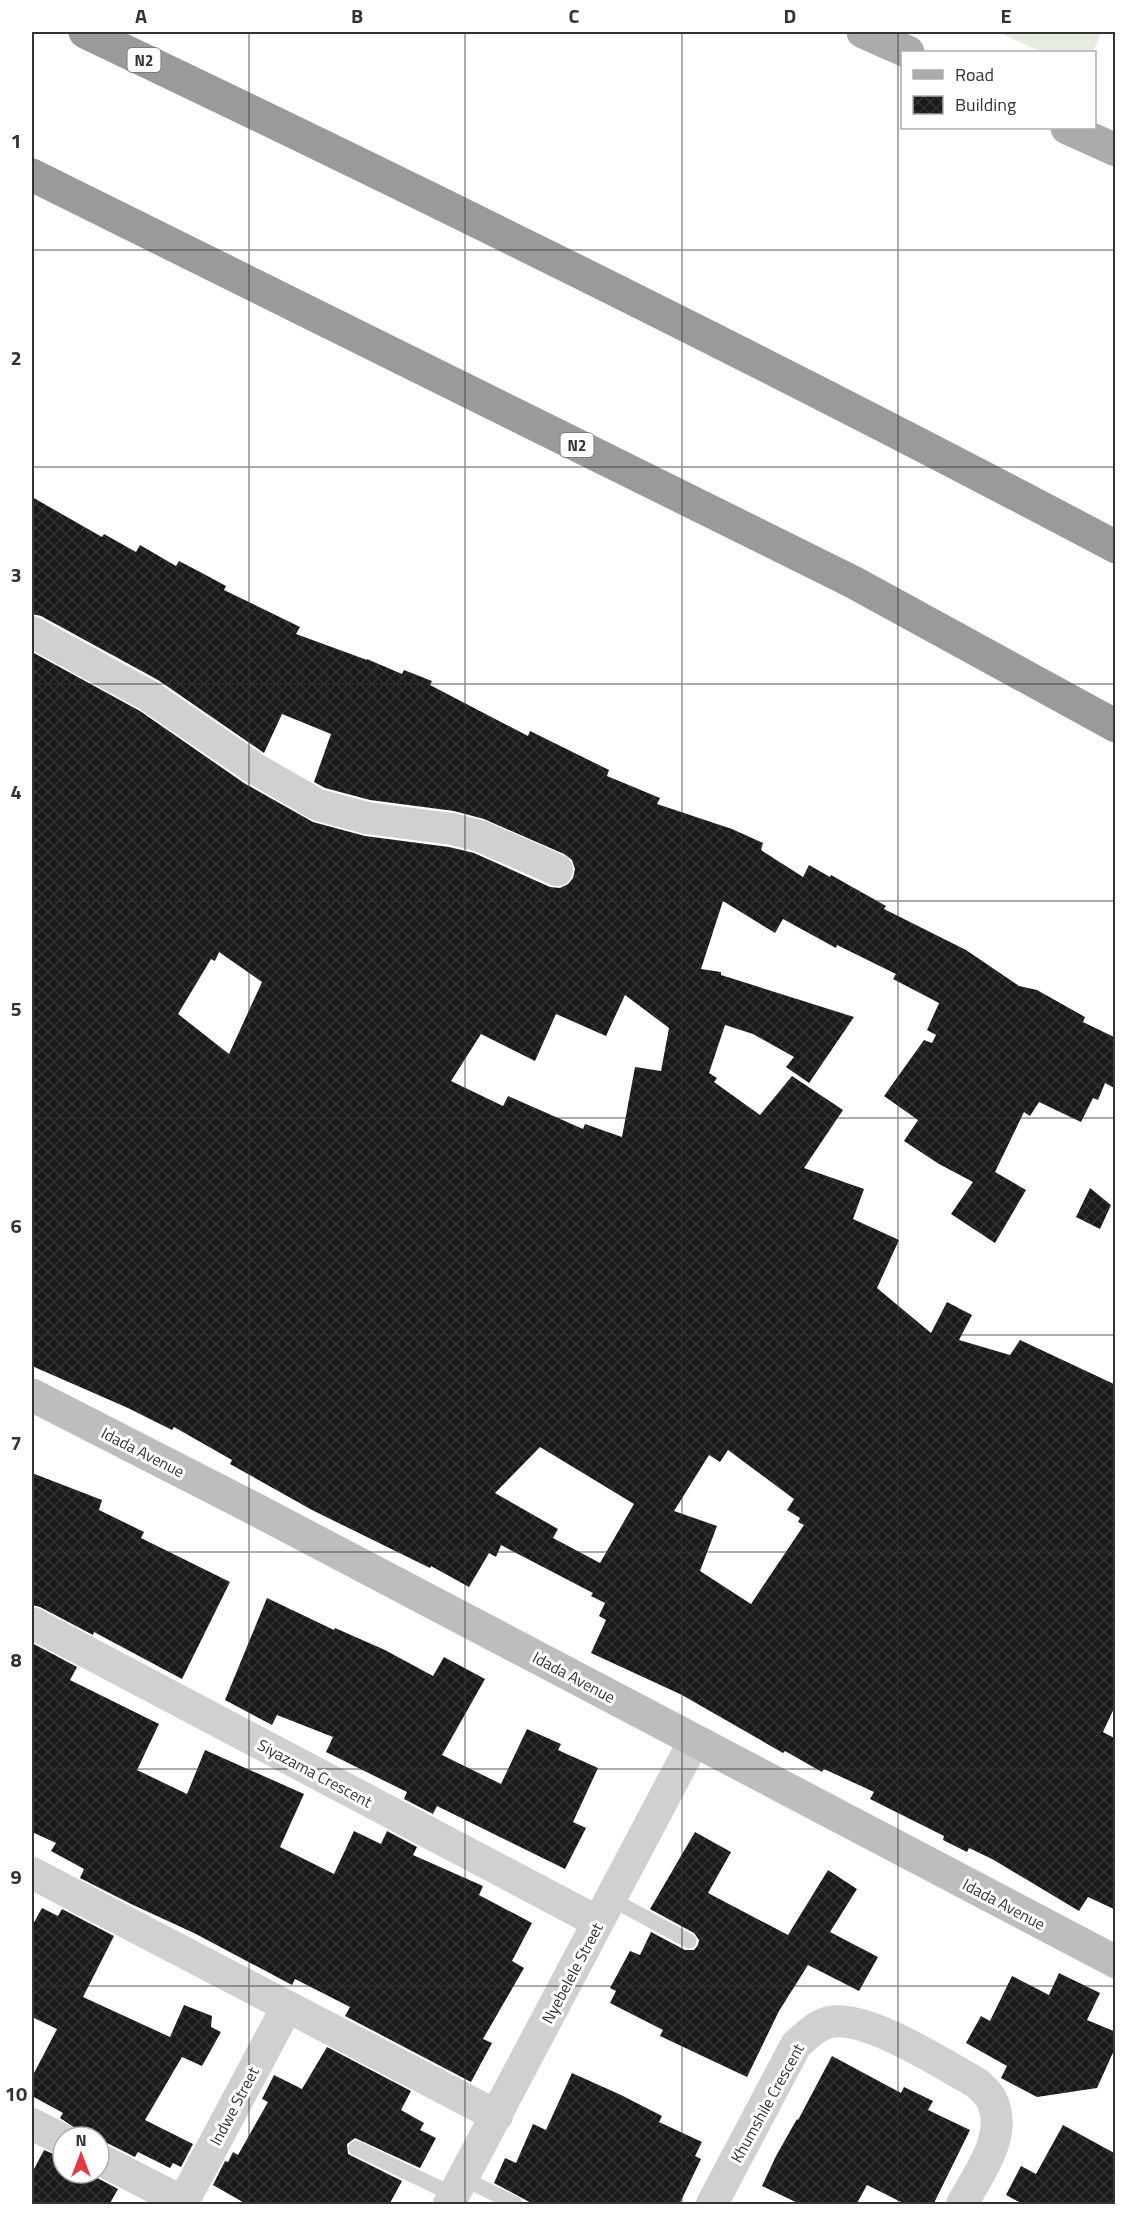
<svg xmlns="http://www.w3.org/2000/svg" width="1147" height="2236" font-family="'Titillium Web',sans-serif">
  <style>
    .green { fill: #e6ecdf }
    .building { fill: url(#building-cross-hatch); fill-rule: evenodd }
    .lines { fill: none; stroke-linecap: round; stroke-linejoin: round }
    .lane { stroke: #d0d0d0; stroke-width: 15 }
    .street { stroke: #d0d0d0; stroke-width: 32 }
    .secondary { stroke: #bdbdbd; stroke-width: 33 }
    .primary { stroke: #ababab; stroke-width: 33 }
    .highway { stroke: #9a9a9a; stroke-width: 33 }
    .grid { fill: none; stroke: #333; stroke-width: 1.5; stroke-opacity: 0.55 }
    .labels { text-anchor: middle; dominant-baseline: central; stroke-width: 6; stroke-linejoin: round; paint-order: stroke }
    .shield { fill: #fff; stroke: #707070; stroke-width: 1.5 }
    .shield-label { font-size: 15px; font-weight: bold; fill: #333 }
    .street-label { font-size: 16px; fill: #333; stroke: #fff }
    .neatline { fill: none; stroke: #333; stroke-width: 2 }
    .grid-label { font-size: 20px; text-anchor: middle; font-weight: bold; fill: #333 }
  </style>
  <defs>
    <pattern id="building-cross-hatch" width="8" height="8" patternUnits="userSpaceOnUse" patternTransform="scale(1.5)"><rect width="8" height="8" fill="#1a1a1a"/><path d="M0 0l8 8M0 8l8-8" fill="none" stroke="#333"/></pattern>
  </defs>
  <rect width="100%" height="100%" fill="#fff"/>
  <!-- green -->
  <path class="green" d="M998,32H1102L1093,52H1042Z"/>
  <!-- building -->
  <path class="building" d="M32,497L102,537L104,534L136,552L140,545L176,566L179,561L202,573L226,586L224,590L300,627L296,634L367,660V659L402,674L404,670L432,681L430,685L528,736L530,731L609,770L607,776L660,798L657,804L732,829L763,843L761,850L803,877L809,865L830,877L831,875L886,906L884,909L966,950L1019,986L1037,990L1085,1017L1083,1022L1116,1038V1089L1105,1083L1098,1100L1093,1098L1081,1122L1039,1102L1030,1116L1024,1112L995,1172L1026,1190L995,1243L951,1214L973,1182L939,1164L904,1141L918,1120L884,1096L924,1040L932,1043L936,1035L927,1030L939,1003L893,979L896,974L837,945L836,948L783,919L775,933L723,901L701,969L721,972V975L854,1017L809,1083L786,1067L794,1057L753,1034L725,1025L709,1073L717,1078L714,1082L760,1115L792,1076L843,1110L804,1168L864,1189L853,1219L899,1240L877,1288L931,1333L947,1302L972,1315L959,1340L1010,1355L1020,1340L1116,1385V1704L1103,1732L1116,1739V1910L1088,1897L1079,1911L992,1859L969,1848L967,1852L943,1840L944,1836L870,1799L874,1792L824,1769L822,1772L785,1751L783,1753L682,1695L591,1653L606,1620L599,1616L605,1603L591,1596L593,1593L501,1545L496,1557L489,1553L469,1587L431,1566L430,1568L312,1510L230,1464L232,1460L174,1427L172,1430L128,1408L32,1366V652L140,711L244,783L313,822L365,836L449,847L474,853L550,887L560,888L568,884L573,878L575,869L572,860L564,854L484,819L454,811L370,800L325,788L314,782L331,734L282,714L264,753L158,680L41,616L32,614ZM219,952L262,982L229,1054L178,1014L211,959L215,961ZM625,995L669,1028L661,1071L635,1067L622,1137L585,1124L583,1129L508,1096L503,1106L451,1081L481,1034L535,1061L556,1014L606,1036ZM540,1447L634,1504L600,1563L553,1538L558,1529L495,1493ZM728,1450L794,1499L787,1510L800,1518L798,1522L804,1525L751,1604L700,1571L717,1526L674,1511L709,1455L720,1462Z
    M1090,1188L1111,1205L1100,1229L1076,1217Z
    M32,1473L102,1500L99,1510L144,1532L141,1538L230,1582L182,1679L94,1632L93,1635L40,1607L32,1605Z
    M267,1598L334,1630L335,1628L385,1650L433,1676L444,1657L485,1679L442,1755L501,1784L527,1729L561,1744L558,1750L598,1768L573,1822L586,1828L565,1869L437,1806L433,1814L404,1799L407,1792L326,1752L333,1737L277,1715L272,1725L225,1700Z
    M32,1643L77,1667L70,1680L159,1724L137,1770L187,1794L205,1750L304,1794L280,1847L334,1874L354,1831L381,1844L387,1831L417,1847L413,1855L483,1886L479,1895L532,1923L512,1961L524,1968L483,2039L492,2043L471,2082L345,2016L350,2007L295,1979L292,1985L196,1934L131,1904L80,1878L84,1869L51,1851L56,1843L32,1832Z
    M695,1832L731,1852L708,1893L788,1935L828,1870L857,1889L830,1932L878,1957L859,1991L808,1965L779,2011L747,2077L660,2036L663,2030L610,2003L616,1991L610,1988L630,1951L640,1955L651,1932L685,1950H694L698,1945L699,1940L694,1933L650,1909Z
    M42,1908L58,1916L62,1909L114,1936L83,1997L170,2037L184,2005L212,2016L211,2027L221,2032L202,2066L182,2057L145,2120L193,2144L181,2167L173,2163L170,2168L138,2152L135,2157L107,2143L99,2141V2137H80L78,2130L60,2118L63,2113L32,2096V2077L57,2029L32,2017V1926Z
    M1059,1973L1100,1993L1087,2020L1116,2032V2046L1097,2088L1037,2097L1001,2078L1007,2066L966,2043L981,2016L990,2021L1012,1976L1049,1995Z
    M327,2047L411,2091L401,2110L424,2123L420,2130L436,2138L420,2168L355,2138L347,2144L348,2154L402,2181L389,2205H248L213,2185L225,2161L228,2162L233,2152L238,2155L268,2102L262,2099L274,2075L302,2089Z
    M832,2056L901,2093L904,2087L933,2101L928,2110L970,2130L933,2205H907L867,2185L856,2205H802L762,2186L776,2156L797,2119L798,2120Z
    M572,2073L621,2095L662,2116L659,2122L702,2142L695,2156L701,2159L679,2205H535L494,2183L505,2158L516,2163L533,2124L546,2130Z
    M1063,2125L1116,2154V2205H1020L1021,2203L1006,2195L1021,2166L1036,2174Z
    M44,2150L63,2158V2173H88L118,2189L109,2205H32V2173Z"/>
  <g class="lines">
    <!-- lane -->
    <path class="lane" d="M611,1899L689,1941
      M356,2148L454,2195
      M463,2178L515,2204"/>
    <!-- street -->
    <path class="street" d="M32,632L149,696L254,768L318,805L367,818L452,829L480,836L557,870
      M32,1623L598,1922
      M32,1873L497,2116
      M32,2124L63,2140
      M99,2159L183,2202
      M182,2204L287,2007
      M449,2204L694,1741
      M712,2204L796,2045C806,2036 816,2025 830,2022C868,2015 942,2064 977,2083C981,2087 987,2092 990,2097C1011,2133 978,2174 962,2204"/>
    <!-- secondary -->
    <path class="secondary" d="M32,1395L251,1507L1116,1962"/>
    <!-- primary -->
    <path class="primary" d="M863,32L908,52
      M1067,128L1116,150"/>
    <!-- highway -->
    <path class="highway" d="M85,32C432,197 776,367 1116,547
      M32,175L853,582L1116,726"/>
  </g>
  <!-- grid -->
  <path class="grid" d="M249,32V2204M465,32V2204M682,32V2204M898,32V2204M32,250H1116M32,467H1116M32,684H1116M32,901H1116M32,1118H1116M32,1335H1116M32,1552H1116M32,1769H1116M32,1986H1116"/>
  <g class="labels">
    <!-- shield labels -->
    <g class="shield">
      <rect x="127.5" y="48" width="33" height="24" rx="4.5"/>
      <rect x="560.5" y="433" width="33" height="24" rx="4.5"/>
    </g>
    <g class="shield-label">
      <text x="144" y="60">N2</text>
      <text x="577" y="445">N2</text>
    </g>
    <!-- street labels -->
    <g class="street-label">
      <text transform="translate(143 1452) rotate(27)">Idada Avenue</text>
      <text transform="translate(574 1677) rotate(28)">Idada Avenue</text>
      <text transform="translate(315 1773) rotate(28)">Siyazama Crescent</text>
      <text transform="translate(1004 1904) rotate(28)">Idada Avenue</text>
      <text transform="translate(572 1973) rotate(-62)">Nyebelele Street</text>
      <text transform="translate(767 2103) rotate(-61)">Khumshile Crescent</text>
      <text transform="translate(234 2106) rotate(-62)">Indwe Street</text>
    </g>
  </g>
  <!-- border -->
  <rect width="1147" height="2236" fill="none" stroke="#ffffff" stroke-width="66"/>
  <!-- legend -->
  <rect x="901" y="51" width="195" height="78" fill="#ffffff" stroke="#adadad" stroke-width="1.5"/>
  <rect x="913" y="70" width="30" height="9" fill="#ababab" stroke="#adadad" stroke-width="1.5"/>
  <text x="955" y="81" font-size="18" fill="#333333">Road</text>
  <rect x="913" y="96" width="30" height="18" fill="url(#building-cross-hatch)" stroke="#adadad" stroke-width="1.5"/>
  <text x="955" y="111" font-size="18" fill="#333333">Building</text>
  <!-- north arrow -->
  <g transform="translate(81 2155)"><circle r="28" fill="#ffffff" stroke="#adadad" stroke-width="1.5"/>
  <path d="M0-4.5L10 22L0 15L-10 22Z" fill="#e63946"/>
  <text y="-9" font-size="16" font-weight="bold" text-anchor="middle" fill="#333333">N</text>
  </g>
  <rect x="33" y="33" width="1081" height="2170" class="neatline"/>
  <g class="grid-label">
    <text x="141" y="23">A</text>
    <text x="357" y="23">B</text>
    <text x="574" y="23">C</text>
    <text x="790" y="23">D</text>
    <text x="1006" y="23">E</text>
    <text x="16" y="148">1</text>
    <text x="16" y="365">2</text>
    <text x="16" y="582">3</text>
    <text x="16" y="799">4</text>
    <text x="16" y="1016">5</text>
    <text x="16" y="1233">6</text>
    <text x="16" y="1450">7</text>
    <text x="16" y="1667">8</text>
    <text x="16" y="1884">9</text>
    <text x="16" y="2101">10</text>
  </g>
</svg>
